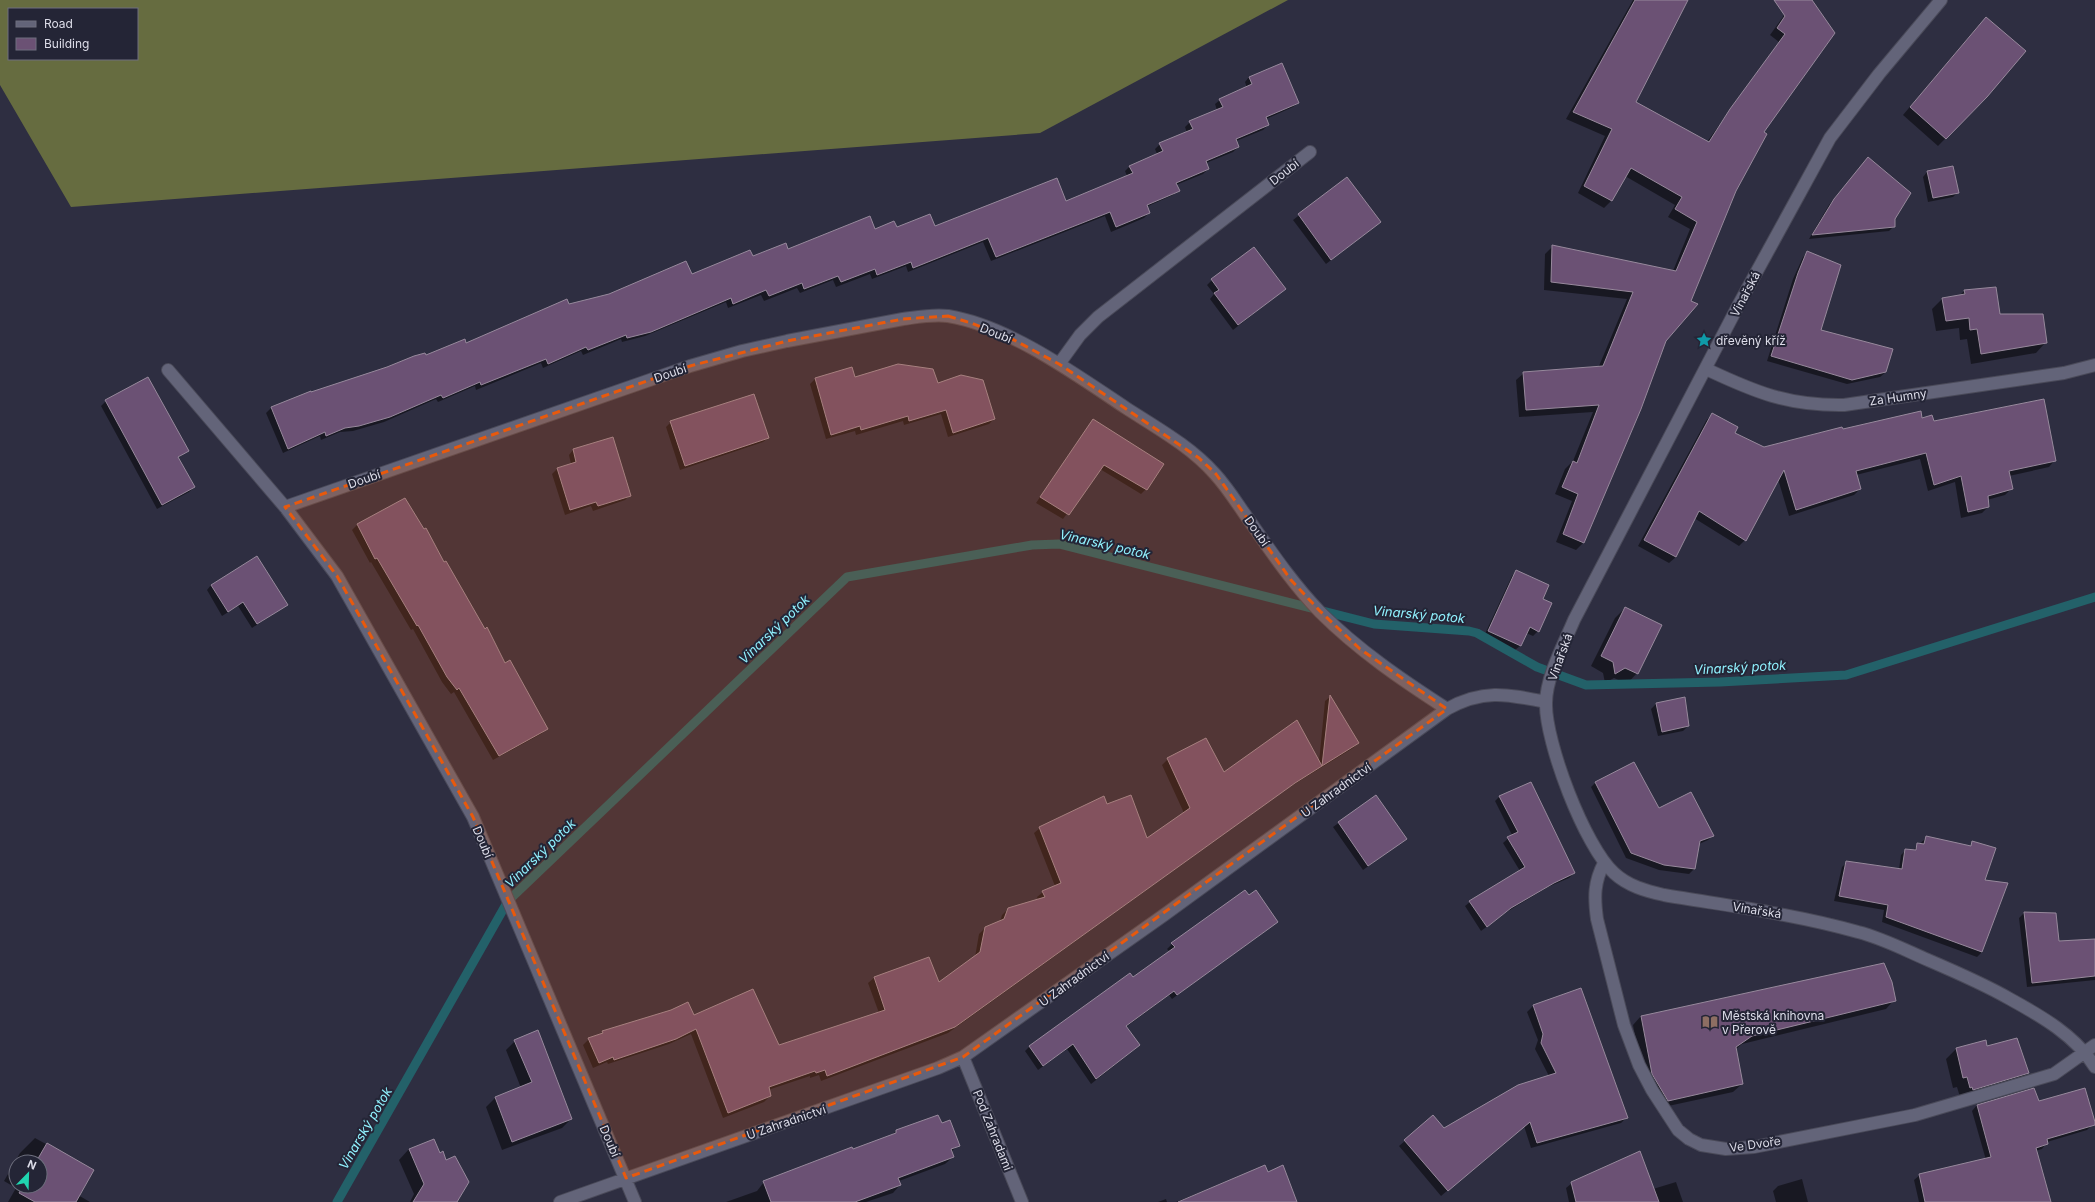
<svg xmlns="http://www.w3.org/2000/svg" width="2095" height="1202" font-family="Inter,sans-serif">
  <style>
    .forest { fill: #666c40; fill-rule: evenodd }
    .shadow { fill: #0007; fill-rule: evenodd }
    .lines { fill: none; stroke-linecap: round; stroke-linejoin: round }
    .stream { stroke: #236169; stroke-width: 9 }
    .building { fill: #6b5174; stroke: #97899c }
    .minor-casing { stroke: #4a4a59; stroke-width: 14 }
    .minor { stroke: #636479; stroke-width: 12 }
    .marked { fill: #e8590c; fill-opacity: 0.2; stroke: #e8590c; stroke-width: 3; stroke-dasharray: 8 5; stroke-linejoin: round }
    .labels { text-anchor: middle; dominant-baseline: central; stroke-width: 4; stroke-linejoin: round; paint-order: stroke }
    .street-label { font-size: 12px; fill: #dddde9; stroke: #242536 }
    .poi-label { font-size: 12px; fill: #dddde9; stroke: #242536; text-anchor: start }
    .water-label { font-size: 13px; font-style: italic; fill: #91f2ff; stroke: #242536 }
  </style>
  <rect width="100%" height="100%" fill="#2e2e41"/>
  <!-- forest -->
  <path class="forest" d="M0,0H1288L1040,133L71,207L0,85ZM9,9H137V59H9Z"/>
  <!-- shadow -->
  <path class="shadow" d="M1633,0H1687L1634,103L1707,142L1779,42L1770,35L1795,0H1811L1763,132L1666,340L1640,409L1583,543L1576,550L1556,542L1572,501L1555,494L1565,469L1573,461L1593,412L1519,417L1516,380L1524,373L1599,366L1627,299L1544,290L1545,254L1552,247L1673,271L1690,229L1668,217L1675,205L1625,176L1611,201L1604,208L1578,193L1605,136L1566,119Z
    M1978,26L1987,96L1938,146L1903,115Z
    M1249,77L1298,103L1293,107L1266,119L1268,125L1263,130L1236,141L1238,147L1233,152L1206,163L1208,169L1203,174L1176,185L1178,190L1173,195L1146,207L1149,213L1144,218L1111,232L1105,216L991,261L983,242L908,272L906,266L872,279L870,274L836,287L833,280L800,293L797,288L764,301L761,295L728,308L726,302L645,336L622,342L621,339L583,355L581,351L543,368L541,363L476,390L475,386L438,402L436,399L384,422L353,431L340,432L321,440L320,436L283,453L266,413L271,408L310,392L311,394L465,344L569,305L691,275L752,258L874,231L935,227L1065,202L1127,176L1125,171L1130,166L1157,154L1155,149L1160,144L1187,133L1185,127L1190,122L1217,110L1215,104L1220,100L1247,88L1245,82Z
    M1863,164L1894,219V226L1889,231L1809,239L1829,205Z
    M1927,172L1958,192L1953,197L1928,202L1923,177Z
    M1347,178L1380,222L1326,264L1293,220Z
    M1808,252L1819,330L1886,372L1880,377L1847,384L1767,361L1793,279L1803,257Z
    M1212,280L1285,289L1233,330L1210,299L1214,294L1207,285Z
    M1965,290L1999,315L2046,342L2036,353L1971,364L1967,339L1960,340L1959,328L1936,331L1932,309L1943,298L1959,296Z
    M815,379L937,384L994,419L989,424L948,437L941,414L904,425L903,421L856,435L855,431L826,439L810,384Z
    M106,401L187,451L178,458L194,487L189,492L157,509L101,406Z
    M1712,414L1733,433L1764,448L1842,430L1921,420L2055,460L2049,467L2009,476L2012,488L2005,495L1987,500L1988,507L1982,513L1961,518L1955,482L1928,491L1920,459L1856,475L1860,489L1854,495L1789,516L1778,479L1745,540L1739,546L1694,518L1676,557L1669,563L1638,546L1706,421Z
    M1093,420L1146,489L1141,494L1100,469L1063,519L1036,503Z
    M671,422L768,438L763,442L680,470L666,427Z
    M573,450L630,495L625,500L593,511L591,506L565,515L552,474L557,469L571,464L569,455Z
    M405,499L546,729L541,734L493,760L454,692L451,694L442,682L413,629L411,630L371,562L370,563L352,530L357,525Z
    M1517,571L1541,600L1538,631L1533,636L1526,633L1520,646L1515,650L1484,636L1512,576Z
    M211,585L286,605L252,628L238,606L222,616L207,590Z
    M1625,608L1637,673L1627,684L1614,678L1605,683L1603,673L1591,666L1615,618Z
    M1330,697L1358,743L1353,748L1288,788L948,1033L821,1081L819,1075L810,1078V1076L768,1090L770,1096L764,1102L723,1118L691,1034L669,1044L608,1064L607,1062L593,1068L583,1045L589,1039L599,1036L603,1032L693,1017L778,1046L879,1013L868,983L874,978L929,958L938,983L975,957L979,934L985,928L1000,922L1002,915L1008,909L1038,900L1037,897L1043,892L1055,886L1034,833L1040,828L1107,805L1147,840L1184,813L1162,765L1168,759L1224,774L1319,762L1325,701Z
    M1656,704L1688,726L1683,731L1658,736L1651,709Z
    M1596,782L1713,835L1708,840L1699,844L1694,869L1689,874L1659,870L1626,858L1591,787Z
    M1376,796L1406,839L1363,870L1333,827Z
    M1500,796L1574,873L1569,878L1548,887L1505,913L1481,931L1465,906L1470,902L1520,871L1503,843L1512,835L1495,801Z
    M1926,838L1969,847L1973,843L1983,880L1982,952L1977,957L1882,922L1884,910L1834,901L1842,867L1847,862L1899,869L1901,855L1906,850L1912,851Z
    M1245,892L1277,921L1172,999L1169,995L1126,1027L1139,1045L1134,1050L1091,1084L1067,1049L1038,1070L1025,1051L1030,1046L1170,952L1167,949L1172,944Z
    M2024,913L2055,914L2058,942L2095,940V980L2027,987L2019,918Z
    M1580,989L1627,1117L1621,1123L1531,1148L1524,1126L1441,1196L1399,1146L1433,1117L1444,1130L1549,1076L1535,1049L1538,1040L1527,1012L1533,1006Z
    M1894,1000L1886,1009L1742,1044L1736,1049L1742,1084L1733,1092L1659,1108L1644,1082L1633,1025L1641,1016Z
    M515,1041L571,1119L562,1128L502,1150L486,1107L495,1098L521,1088L506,1050Z
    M1987,1048L2028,1073L2018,1083L1960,1097L1957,1087L1953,1088L1946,1059L1956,1049Z
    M2038,1102L2092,1125L2087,1130L2047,1142L2042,1149L2035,1151L2050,1202H1919L1914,1180L1920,1175L1986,1160L1972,1111L1977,1105Z
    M941,1125L958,1145L951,1152L953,1157L945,1164L899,1181L900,1185L893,1193L866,1202H726L757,1191L764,1182L892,1135L896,1131Z
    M35,1138L93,1170L78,1195L90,1202H8L16,1188L4,1181L20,1153ZM16,1162H40V1186H16Z
    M434,1140L456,1202H410L414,1194L399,1160L409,1149Z
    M1265,1166L1267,1173L1296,1202H1176Z
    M1802,1179L1808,1202H1776L1773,1191L1778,1186Z
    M1676,1182L1683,1202H1569L1566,1188L1572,1183L1653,1189Z
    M1166,1199L1167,1202H1158Z"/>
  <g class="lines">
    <!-- stream -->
    <path class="stream" d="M337,1202L508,901L847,577L1032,545L1059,544L1374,624L1469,631L1477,633L1537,667L1586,685L1720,682L1846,675L2095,597"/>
  </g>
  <!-- building -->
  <path class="building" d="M1635,0H1688L1636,102L1709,142L1730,109L1785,34L1777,28L1785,16L1774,0H1812L1835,33L1764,132L1767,134L1736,191L1691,301L1698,304L1666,341L1641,409L1584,543L1563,534L1578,494L1562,487L1573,461L1577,463L1599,405L1526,410L1523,372L1603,366L1633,292L1551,282L1552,245L1676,271L1697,222L1675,209L1682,197L1631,168L1612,201L1584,186L1612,129L1573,112Z
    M1986,17L2026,51L1987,97L1946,139L1910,107Z
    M1282,63L1299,103L1266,117L1269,125L1236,139L1239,147L1206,161L1209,169L1176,183L1180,191L1147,205L1150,213L1116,227L1110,212L996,257L988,238L913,268L911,262L877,275L875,269L841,282L838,276L804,289L802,283L769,296L766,290L733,304L731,298L651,332L627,338L626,335L588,350L586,347L548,364L546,359L481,385L480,382L443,398L441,395L390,417L359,426L345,428L326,436L325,432L288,449L271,407L311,391V392L387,367L414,356L425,353L426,355L465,339L466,343L567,299L569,304L609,294L686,261L692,274L750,250L753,256L786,243L788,249L870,216L875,229L894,221L897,227L930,214L935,226L1057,178L1066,201L1133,173L1129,166L1163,151L1159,143L1193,129L1189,121L1223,107L1219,99L1252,84L1249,77Z
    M1868,157L1911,193L1895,219V227L1812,235L1834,199Z
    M1953,166L1959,193L1933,198L1927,171Z
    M1347,177L1381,222L1331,260L1298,214Z
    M1254,247L1286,289L1238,325L1214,293L1219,290L1211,279Z
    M1807,251L1841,265L1821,330L1893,349L1886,372L1852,380L1771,356L1798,273Z
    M1996,287L2000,314H2043L2047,343L1981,354L1977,329L1970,330L1969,318L1946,321L1942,298L1965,294L1964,290Z
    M898,364L933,369L938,383L961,375L983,380L995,419L953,433L946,410L909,421L908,416L861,430L860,426L831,435L815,378L852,367L855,377Z
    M148,377L189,451L178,457L195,487L162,505L105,400Z
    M754,394L769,438L685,466L670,421Z
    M2044,399L2056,461L2009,471L2013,489L1988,496L1989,507L1968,512L1961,476L1934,485L1926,453L1856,471L1861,489L1796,510L1784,470L1746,541L1699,511L1676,557L1644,540L1712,413L1738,427L1735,433L1764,447L1842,427L1843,429L1921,411L1922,418L1932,415L1934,421Z
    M1093,419L1164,464L1147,490L1104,465L1069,515L1040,497Z
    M613,437L631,496L598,506L596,502L570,510L557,468L576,462L573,449Z
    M405,498L424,529L426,528L444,562L446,561L485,629L487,627L505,663L510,660L548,729L499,756L459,688L457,690L447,677L418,625L417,626L377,558L375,559L357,524Z
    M257,556L288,605L257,624L243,602L228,612L211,585Z
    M1516,570L1549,585L1543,599L1552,603L1539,632L1530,627L1521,646L1488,631Z
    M1625,607L1662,625L1638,674L1625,668L1615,674L1613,662L1601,656Z
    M1330,695L1359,743L1322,766Z
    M1685,697L1689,726L1662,732L1656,703Z
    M1297,720L1322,766L1295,783L955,1027L827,1076L825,1070L816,1073L815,1071L769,1087L771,1096L728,1113L696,1029L676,1039L614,1060L613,1057L599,1063L588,1038L603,1033L602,1031L671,1010L688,1002L694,1015L753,989L779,1045L885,1010L874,977L929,957L939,982L980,952L985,927L1004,919L1008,908L1045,897L1042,891L1061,883L1039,827L1104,796L1107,804L1131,795L1147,838L1190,808L1167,758L1206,738L1224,772Z
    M1634,762L1659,808L1691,792L1714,836L1700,841L1695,869L1664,865L1631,853L1595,782Z
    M1531,782L1575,873L1554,883L1511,908L1487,927L1469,901L1525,867L1507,837L1518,832L1499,796Z
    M1376,795L1407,839L1368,866L1338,822Z
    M1926,836L1971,846L1972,841L1996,848L1985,880L2008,883L1982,952L1886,917L1888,905L1839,896L1846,861L1902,869L1905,849L1916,850L1917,843L1924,844Z
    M1245,890L1249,895L1256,890L1278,922L1177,995L1174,991L1126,1026L1140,1045L1096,1079L1073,1044L1043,1066L1029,1046L1130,973L1133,977L1175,947L1171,943Z
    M2024,912L2056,913L2059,941L2095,939V976L2032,983Z
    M1884,963L1892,982L1896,1001L1752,1036L1736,1047L1743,1084L1668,1101L1652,1074L1641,1016Z
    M1581,988L1628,1118L1537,1143L1530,1122L1448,1191L1404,1140L1433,1115L1444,1128L1518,1085L1556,1073L1541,1043L1543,1034L1533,1005Z
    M538,1030L572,1119L512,1142L495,1097L532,1082L514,1040Z
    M2017,1038L2029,1073L1973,1090L1972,1087L1970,1088L1967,1077L1963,1078L1956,1048L1986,1040L1987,1046Z
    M2034,1088L2039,1101L2085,1088L2095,1122V1125L2047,1139L2048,1144L2036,1148L2051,1202H1925L1919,1174L1991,1157L1977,1105Z
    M938,1115L942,1123L950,1120L960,1146L951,1149L954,1157L898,1178L901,1185L855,1202H771L763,1181L852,1147L853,1149L896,1133V1130Z
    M434,1139L440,1153L443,1151L446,1160L455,1156L469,1182L457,1202H413L424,1184L409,1149Z
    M47,1143L94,1170L76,1202H35L19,1193L23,1186H40V1162H36Z
    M1640,1151L1659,1202H1576L1571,1182Z
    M1265,1165L1268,1172L1283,1165L1297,1202H1178Z"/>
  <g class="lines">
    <defs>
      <path id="minor" d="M1941,0L1879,74L1830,138L1739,304L1574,620C1564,644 1546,677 1546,703C1545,742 1585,847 1614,873C1628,886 1646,891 1664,895C1729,906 1794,914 1858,932C1882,938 1905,950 1928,960C1956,972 1984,984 2010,999C2041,1016 2076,1036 2095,1067
        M1059,364L1080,335L1098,317L1310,152
        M1706,369C1755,392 1788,406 1844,405L2064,373L2095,365
        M168,370L285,507L337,576L473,817L635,1202
        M285,507L690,366L742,351L787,341L903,319C918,317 933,314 948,316C1009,326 1075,374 1126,408C1157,428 1190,446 1215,474C1226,486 1235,500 1244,513C1268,547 1291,582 1320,612C1358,650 1402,680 1447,709
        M1604,863C1594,882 1594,897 1597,919L1624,1025L1639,1065L1652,1090L1678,1130L1689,1139L1701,1145L1726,1149L1754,1147L1915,1115L2054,1074L2095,1045
        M963,1057L1022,1202
        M560,1202L938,1068L963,1057L1164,915L1447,709C1483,689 1506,694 1546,702"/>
    </defs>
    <!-- minor casing -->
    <use href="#minor" class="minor-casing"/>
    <!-- minor -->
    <use href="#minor" class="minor"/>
  </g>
  <!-- marked area -->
  <path class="marked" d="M948,316L971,323L1014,340L1059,364L1199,458L1216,474L1291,580L1320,611L1360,649L1447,709L963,1057L626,1178L473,817L337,576L285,507L690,366L787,341L903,319Z"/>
  <!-- icons -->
  <defs>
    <symbol id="sight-bare" viewBox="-9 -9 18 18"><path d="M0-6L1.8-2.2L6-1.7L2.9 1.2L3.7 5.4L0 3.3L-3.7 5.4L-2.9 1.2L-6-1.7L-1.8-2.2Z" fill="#0f9aa8" stroke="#242536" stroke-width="2.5" paint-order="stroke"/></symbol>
    <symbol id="library-bare" viewBox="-9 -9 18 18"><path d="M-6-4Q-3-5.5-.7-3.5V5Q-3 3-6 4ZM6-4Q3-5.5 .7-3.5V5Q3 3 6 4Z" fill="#8d6e63" stroke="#242536" stroke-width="2.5" paint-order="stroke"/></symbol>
  </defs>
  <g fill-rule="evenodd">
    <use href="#sight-bare" x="1693" y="329" width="22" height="22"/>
    <use href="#library-bare" x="1699" y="1011" width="22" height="22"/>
  </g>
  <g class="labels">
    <!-- street labels -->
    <g class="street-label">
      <text transform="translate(1284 172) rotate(-38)">Doubí</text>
      <text transform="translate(1745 294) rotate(-62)">Vinařská</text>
      <text transform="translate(996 333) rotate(22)">Doubí</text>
      <text transform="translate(670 373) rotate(-19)">Doubí</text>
      <text transform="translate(1898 397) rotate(-8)">Za Humny</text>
      <text transform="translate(364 479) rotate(-19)">Doubí</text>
      <text transform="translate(1257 531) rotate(55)">Doubí</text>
      <text transform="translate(1560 657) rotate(-70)">Vinařská</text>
      <text transform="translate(1336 790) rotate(-36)">U Zahradnictví</text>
      <text transform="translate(483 842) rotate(67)">Doubí</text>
      <text transform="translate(1757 910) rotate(9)">Vinařská</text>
      <text transform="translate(1074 979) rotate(-36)">U Zahradnictví</text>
      <text transform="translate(786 1122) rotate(-19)">U Zahradnictví</text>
      <text transform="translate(993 1130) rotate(68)">Pod Zahradami</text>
      <text transform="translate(610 1141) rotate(67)">Doubí</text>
      <text transform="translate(1755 1144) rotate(-8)">Ve Dvoře</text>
    </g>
    <!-- poi labels -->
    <g class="poi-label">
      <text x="1716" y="340">dřevěný kříž</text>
      <text x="1722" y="1015">Městská knihovna<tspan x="1722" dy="14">v Přerově</tspan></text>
    </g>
    <!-- water labels -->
    <g class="water-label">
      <text transform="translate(1105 544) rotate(13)">Vinarský potok</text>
      <text transform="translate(1419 614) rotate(5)">Vinarský potok</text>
      <text transform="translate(774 629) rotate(-44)">Vinarský potok</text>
      <text transform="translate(1740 667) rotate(-3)">Vinarský potok</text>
      <text transform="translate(540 853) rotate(-44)">Vinarský potok</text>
      <text transform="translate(365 1128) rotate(-60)">Vinarský potok</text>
    </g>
  </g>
  <!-- legend -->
  <rect x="8" y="8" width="130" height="52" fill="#242536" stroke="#6e6f7e"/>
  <rect x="16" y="21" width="20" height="6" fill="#636479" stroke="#6e6f7e"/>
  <text x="44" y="28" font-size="12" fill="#dddde9">Road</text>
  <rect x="16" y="38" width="20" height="12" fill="#6b5174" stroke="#6e6f7e"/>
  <text x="44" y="48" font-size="12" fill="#dddde9">Building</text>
  <!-- north arrow -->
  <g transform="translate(28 1174) rotate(23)"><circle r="19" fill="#242536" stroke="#6e6f7e"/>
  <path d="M0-3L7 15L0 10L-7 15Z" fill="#20d5b0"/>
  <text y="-6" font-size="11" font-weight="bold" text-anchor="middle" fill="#dddde9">N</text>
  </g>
</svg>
